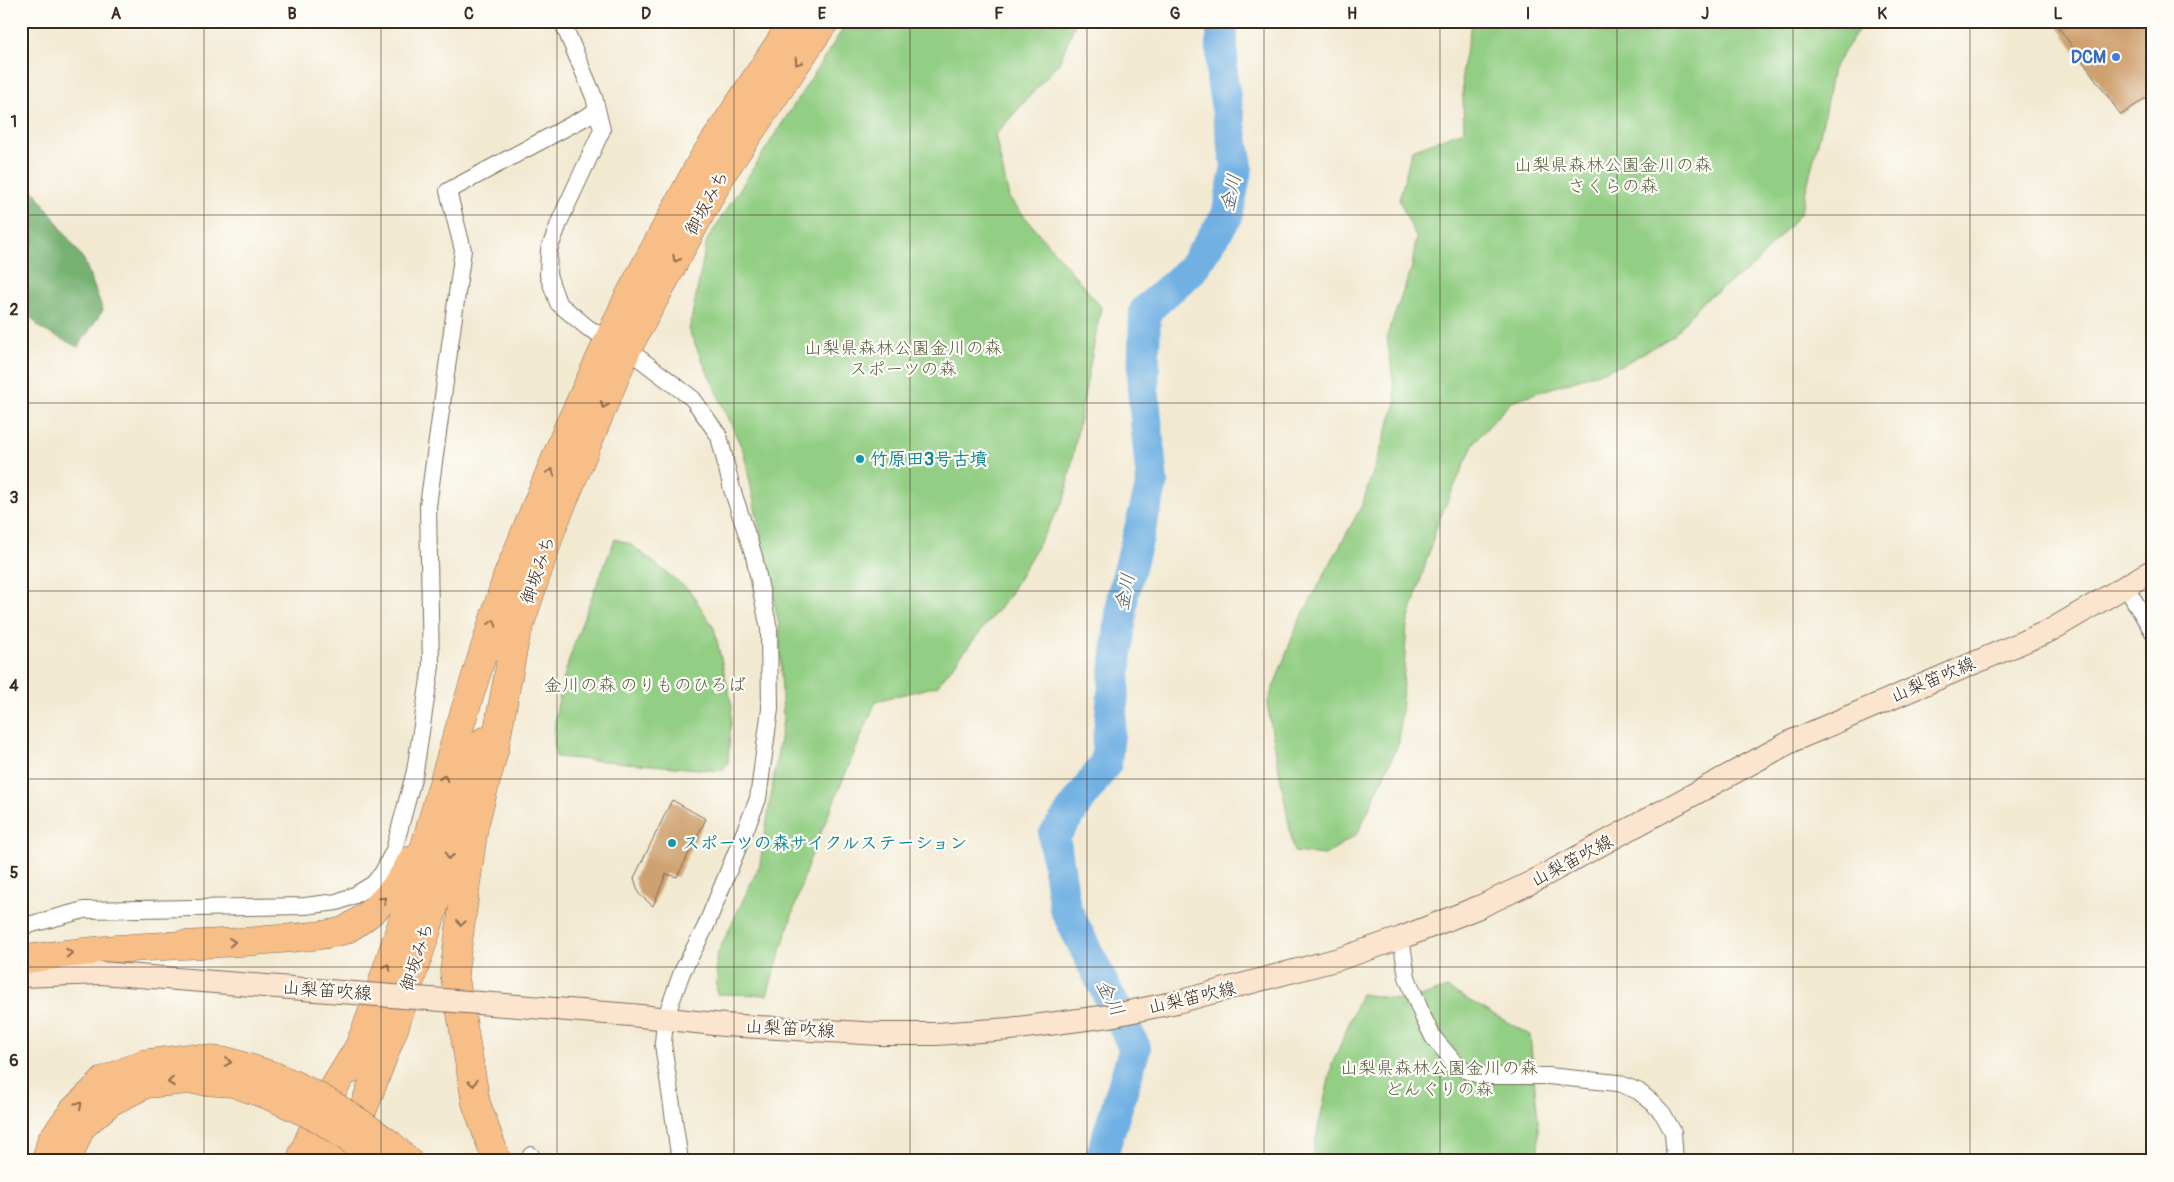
<svg xmlns="http://www.w3.org/2000/svg" width="2174" height="1182" font-family="Pangolin,'Klee One',sans-serif">
  <style>
    .green { fill: #92ce83; stroke: #667c50 }
    .forest { fill: #75b171; stroke: #586e48 }
    .lines { fill: none; stroke-linecap: round; stroke-linejoin: round }
    .river { stroke: #6fb0e3; stroke-width: 32 }
    .building { fill: #cfa170 }
    .minor-casing { stroke: #7b6d5d; stroke-width: 18 }
    .secondary-casing { stroke: #7b6d5d; stroke-width: 24 }
    .trunk-casing { stroke: #7b6d5d; stroke-width: 29 }
    .motorway-casing { stroke: #7b6d5d; stroke-width: 29 }
    .minor { stroke: #fff; stroke-width: 16 }
    .secondary { stroke: #fce5cf; stroke-width: 22 }
    .trunk { stroke: #f7be88; stroke-width: 28 }
    .motorway { stroke: #f7be88; stroke-width: 28 }
    .secondary-bridge-casing { stroke: #7b6d5d; stroke-width: 24; stroke-linecap: butt }
    .motorway-bridge-casing { stroke: #7b6d5d; stroke-width: 29; stroke-linecap: butt }
    .secondary-bridge { stroke: #fce5cf; stroke-width: 22 }
    .motorway-bridge { stroke: #f7be88; stroke-width: 28 }
    .oneway { stroke: #906d4e }
    .grid { fill: none; stroke: #3b2a1e; stroke-width: 1; stroke-opacity: 0.55 }
    .shop-dot { fill: #3f7fe0; stroke: #fdfcf7; stroke-width: 2 }
    .culture-dot { fill: #0f9aa8; stroke: #fdfcf7; stroke-width: 2 }
    .labels { text-anchor: middle; dominant-baseline: central; stroke-width: 4.5; stroke-linejoin: round; paint-order: stroke }
    .shop-label { font-size: 18px; font-weight: bold; fill: #366cbe; stroke: #fdfcf7; text-anchor: end }
    .park-label { font-size: 18px; fill: #555b3c; stroke: #fdfcf7 }
    .street-label { font-size: 18px; fill: #3b2a1e; stroke: #fdfcf7 }
    .culture-label { font-size: 18px; font-weight: bold; fill: #0d838f; stroke: #fdfcf7; text-anchor: start }
    .water-label { font-size: 19px; font-style: italic; fill: #4d5963; stroke: #fdfcf7 }
    .neatline { fill: none; stroke: #3b2a1e; stroke-width: 2 }
    .grid-label { font-size: 16px; text-anchor: middle; font-weight: bold; fill: #3b2a1e }
  </style>
  <rect width="100%" height="100%" fill="#fdfcf7"/>
  <filter id="ink" filterUnits="userSpaceOnUse"><feTurbulence type="fractalNoise" baseFrequency=".02" numOctaves="2"/><feDisplacementMap in="SourceGraphic" scale="10" xChannelSelector="R" yChannelSelector="G"/><feConvolveMatrix kernelMatrix="1 2 1 2 8 2 1 2 1" color-interpolation-filters="sRGB"/></filter>
  <filter id="wash" filterUnits="userSpaceOnUse"><feTurbulence type="fractalNoise" baseFrequency=".0096" numOctaves="4" result="noise"/><feDisplacementMap in="SourceGraphic" scale="20" xChannelSelector="R" yChannelSelector="G"/><feGaussianBlur stdDeviation="1.12" result="paint"/><feColorMatrix in="noise" values="0 0 0 0 0 0 0 0 0 0 0 0 0 0 0 0 0 1.4 0 .05"/><feComposite in="paint" operator="in"/></filter>
  <g filter="url(#wash)">
    <rect width="100%" height="100%" fill="#f2e9d1"/>
    <!-- green -->
    <path class="green" d="M848,21H1076L1059,63L995,135L1009,198L1101,307L1065,498L1008,597L937,686L876,701L809,861L767,995L717,994L716,957L760,864L783,720L779,625L744,453L689,331L707,240Z
      M1472,21H1864L1833,69L1822,126L1800,214L1751,268L1703,301L1673,336L1622,365L1512,401L1475,441L1438,522L1407,625L1399,742L1358,833L1325,855L1294,852L1267,704L1297,625L1362,505L1396,403L1387,336L1412,267L1416,237L1399,200L1412,150L1464,131L1462,68Z
      M615,539L630,544L690,591L714,628L732,706L728,762L722,771L556,757C544,701 594,594 615,539Z
      M1447,988L1530,1035L1538,1120V1161H1311L1332,1065L1361,994L1408,1001Z"/>
    <!-- forest -->
    <path class="forest" d="M21,173L84,260L103,310L78,347L41,329L21,305Z"/>
    <g class="lines">
      <!-- river -->
      <path class="river" d="M1100,1161L1135,1048L1065,908L1054,836L1106,763L1123,594L1152,483L1143,388L1145,311L1192,269L1227,216L1237,166L1222,79V21"/>
    </g>
    <g id="blocks">
      <!-- building -->
      <path class="building" d="M2054,21H2153V93L2121,115Z
        M672,800L706,819L677,877L666,874L653,906L639,894L634,878Z"/>
    </g>
  </g>
  <g filter="url(#ink)">
    <use href="#blocks" fill-opacity="0" stroke="#7b6d5d" stroke-width="1"/>
    <g class="lines">
      <defs>
        <path id="minor" d="M562,21L594,97L602,130L561,218L549,250L548,275L558,303L588,328L627,349L693,399L719,436L732,489L754,556L769,629L770,709L758,799L705,928L682,972L665,1019L663,1044L680,1161
          M2126,587L2153,632
          M21,927L84,910L305,906L337,902L355,895L373,884L383,872L394,850L415,771L431,666L428,506L463,250L448,191L597,111
          M1401,938L1407,977L1423,1017L1433,1037L1454,1062L1465,1070L1482,1076H1548L1618,1083L1638,1091L1653,1103L1663,1114L1673,1132L1675,1161
          M531,1155L533,1161"/>
        <path id="secondary" d="M21,976L101,973
          M631,1015L724,1025L880,1034H936L1010,1029L1109,1016L1177,1002L1339,959L1401,938L1479,907L1530,883L1792,741L2051,630L2153,570"/>
        <path id="trunk" d="M509,657L552,528L627,349L723,172L825,21
          M21,960C98,947 178,946 257,941C274,939 335,936 347,929C374,913 398,889 412,860
          M350,1070L374,1008L407,908L455,742L507,577L568,428L627,300L701,162L794,21
          M316,1161L333,1115
          M343,1161L395,1026L426,933L484,741"/>
        <path id="motorway" d="M391,1145L408,1161
          M46,1161L51,1141L73,1111L105,1080L143,1064L189,1058L230,1062L274,1076
          M67,1161L81,1127L110,1102L146,1084L188,1080L233,1083L270,1096
          M300,1161L324,1104L358,1048
          M497,1161L476,1103L454,972L474,826L494,751L516,634"/>
      </defs>
      <!-- minor casing -->
      <use href="#minor" class="minor-casing"/>
      <!-- secondary casing -->
      <use href="#secondary" class="secondary-casing"/>
      <!-- trunk casing -->
      <use href="#trunk" class="trunk-casing"/>
      <!-- motorway casing -->
      <use href="#motorway" class="motorway-casing"/>
      <!-- minor -->
      <use href="#minor" class="minor"/>
      <!-- secondary -->
      <use href="#secondary" class="secondary"/>
      <!-- trunk -->
      <use href="#trunk" class="trunk"/>
      <!-- motorway -->
      <use href="#motorway" class="motorway"/>
      <defs>
        <path id="secondary-bridge" d="M101,973L631,1015"/>
        <path id="motorway-bridge" d="M274,1076C319,1094 353,1117 391,1145
          M270,1096L320,1119L377,1158"/>
      </defs>
      <!-- secondary-bridge casing -->
      <use href="#secondary-bridge" class="secondary-bridge-casing"/>
      <!-- motorway-bridge casing -->
      <use href="#motorway-bridge" class="motorway-bridge-casing"/>
      <!-- secondary-bridge -->
      <use href="#secondary-bridge" class="secondary-bridge"/>
      <!-- motorway-bridge -->
      <use href="#motorway-bridge" class="motorway-bridge"/>
    </g>
    <!-- one-way arrows -->
    <defs><path id="oneway-chevron" d="M-2-3.5L2.5 0L-2 3.5" fill="none" stroke-width="1.6" stroke-linecap="round" stroke-linejoin="round" transform="scale(1.25)"/></defs>
    <g class="oneway">
      <use href="#oneway-chevron" transform="translate(798 62) rotate(124)"/>
      <use href="#oneway-chevron" transform="translate(676 259) rotate(118)"/>
      <use href="#oneway-chevron" transform="translate(604 405) rotate(113)"/>
      <use href="#oneway-chevron" transform="translate(551 472) rotate(-68)"/>
      <use href="#oneway-chevron" transform="translate(493 623) rotate(-72)"/>
      <use href="#oneway-chevron" transform="translate(444 778) rotate(-74)"/>
      <use href="#oneway-chevron" transform="translate(449 856) rotate(107)"/>
      <use href="#oneway-chevron" transform="translate(383 900) rotate(-43)"/>
      <use href="#oneway-chevron" transform="translate(461 923) rotate(98)"/>
      <use href="#oneway-chevron" transform="translate(232 942) rotate(-4)"/>
      <use href="#oneway-chevron" transform="translate(69 953) rotate(-4)"/>
      <use href="#oneway-chevron" transform="translate(387 967) rotate(-72)"/>
      <use href="#oneway-chevron" transform="translate(228 1062) rotate(10)"/>
      <use href="#oneway-chevron" transform="translate(171 1082) rotate(174)"/>
      <use href="#oneway-chevron" transform="translate(473 1083) rotate(80)"/>
      <use href="#oneway-chevron" transform="translate(79 1105) rotate(-43)"/>
    </g>
  </g>
  <!-- grid -->
  <path class="grid" d="M204,21V1161M381,21V1161M557,21V1161M734,21V1161M910,21V1161M1087,21V1161M1264,21V1161M1440,21V1161M1617,21V1161M1793,21V1161M1970,21V1161M21,215H2153M21,403H2153M21,591H2153M21,779H2153M21,967H2153"/>
  <!-- markers -->
  <circle class="shop-dot" cx="2116" cy="57" r="5"/>
  <g class="culture-dot">
    <circle cx="860" cy="459" r="5"/>
    <circle cx="672" cy="843" r="5"/>
  </g>
  <g class="labels">
    <!-- shop labels -->
    <g class="shop-label">
      <text x="2106" y="57">DCM</text>
    </g>
    <!-- park labels -->
    <g class="park-label">
      <text x="1613" y="165">山梨県森林公園金川の森<tspan x="1613" dy="21">さくらの森</tspan></text>
      <text x="903" y="348">山梨県森林公園金川の森<tspan x="903" dy="21">スポーツの森</tspan></text>
      <text x="645" y="685">金川の森 のりものひろば</text>
      <text x="1439" y="1068">山梨県森林公園金川の森<tspan x="1439" dy="21">どんぐりの森</tspan></text>
    </g>
    <!-- street labels -->
    <g class="street-label">
      <text transform="translate(707 203) rotate(-61)">御坂みち</text>
      <text transform="translate(538 570) rotate(-71)">御坂みち</text>
      <text transform="translate(1933 680) rotate(-23)">山梨笛吹線</text>
      <text transform="translate(1572 861) rotate(-28)">山梨笛吹線</text>
      <text transform="translate(417 957) rotate(-72)">御坂みち</text>
      <text transform="translate(327 991) rotate(4)">山梨笛吹線</text>
      <text transform="translate(1192 998) rotate(-13)">山梨笛吹線</text>
      <text transform="translate(790 1029) rotate(3)">山梨笛吹線</text>
    </g>
    <!-- culture labels -->
    <g class="culture-label">
      <text x="870" y="459">竹原田3号古墳</text>
      <text x="682" y="843">スポーツの森サイクルステーション</text>
    </g>
    <!-- water labels -->
    <g class="water-label">
      <text transform="translate(1231 193) rotate(-77)">金川</text>
      <text transform="translate(1125 592) rotate(-79)">金川</text>
      <text transform="translate(1110 998) rotate(63)">金川</text>
    </g>
  </g>
  <!-- margin -->
  <rect width="2174" height="1182" fill="none" stroke="#fdfcf7" stroke-width="55"/>
  <rect x="28" y="28" width="2118" height="1126" class="neatline"/>
  <g class="grid-label">
    <text x="116" y="19">A</text>
    <text x="292" y="19">B</text>
    <text x="469" y="19">C</text>
    <text x="646" y="19">D</text>
    <text x="822" y="19">E</text>
    <text x="999" y="19">F</text>
    <text x="1175" y="19">G</text>
    <text x="1352" y="19">H</text>
    <text x="1528" y="19">I</text>
    <text x="1705" y="19">J</text>
    <text x="1882" y="19">K</text>
    <text x="2058" y="19">L</text>
    <text x="14" y="127">1</text>
    <text x="14" y="315">2</text>
    <text x="14" y="503">3</text>
    <text x="14" y="691">4</text>
    <text x="14" y="878">5</text>
    <text x="14" y="1066">6</text>
  </g>
</svg>
